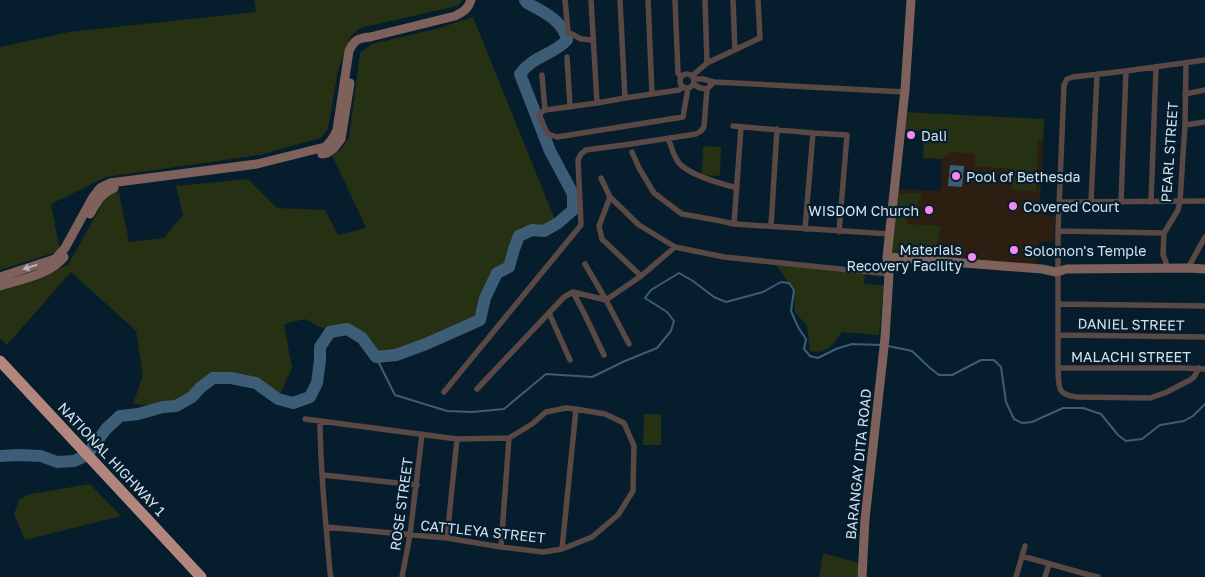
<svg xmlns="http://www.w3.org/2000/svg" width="1205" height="577" font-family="'Golos Text',sans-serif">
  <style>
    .education { fill: #2c1f12 }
    .green { fill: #253112 }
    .water { fill: #3d5c76 }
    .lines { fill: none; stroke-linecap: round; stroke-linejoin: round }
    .stream { stroke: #3d5c76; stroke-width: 2 }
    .river { stroke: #3d5c76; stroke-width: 12 }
    .street { stroke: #5a4844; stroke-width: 5.5 }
    .secondary { stroke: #7e615b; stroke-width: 9 }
    .highway { stroke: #b3867d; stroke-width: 11 }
    .oneway { fill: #b5b4ba }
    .poi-dot { fill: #f589ef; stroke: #061d2d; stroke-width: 2 }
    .labels { text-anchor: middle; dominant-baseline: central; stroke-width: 4.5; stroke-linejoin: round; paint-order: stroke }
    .poi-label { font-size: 14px; fill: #d3e1ed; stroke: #061d2d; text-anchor: start }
    .street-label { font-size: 14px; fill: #d3e1ed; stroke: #061d2d }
  </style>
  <rect width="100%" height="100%" fill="#061d2d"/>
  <!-- education -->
  <path class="education" d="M1044,119L1040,207L1044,208V215L1055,216L1054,242H1039L1037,267L891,255L898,189L941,191L942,159L923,158L924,131L901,129Z"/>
  <!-- green -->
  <path class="green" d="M254,0H463L457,6L360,28L351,36L338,70L328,129L321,138L259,155L106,177L51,204L60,251L0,270V47L69,32L256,12Z
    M473,17L556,222L544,231L532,230L519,236L514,249L509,267L497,273L485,298L480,320L426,344L396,355L376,357L362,338L347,329L330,332L305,319L284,324L292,368L278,399L256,383L231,378H213L200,388L192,397L176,406L163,407L133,404L143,375L136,331L71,272L7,345L0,338V290L68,265L108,194L119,192L129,242L164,238L183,215L176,186L248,179L277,208L325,210L338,235L366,228L332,155L339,151L349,138L360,53L372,44L436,29Z
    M903,112L1044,119L1043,141L1038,140L1036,191L1012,190L1013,169L975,166V154L952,152L942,159L923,158L924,131L901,129Z
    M703,146L721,147L720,176L702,175Z
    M921,193V199L918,200V210L908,209V211H906L905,219H907V224L941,226L932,259L891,255L898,194Z
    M776,265L865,274L864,284L884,285L879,335L842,332C832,344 828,355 810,351L807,326L795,312L794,290Z
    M644,414H661V445H643Z
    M90,484L121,516L25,540L14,514L19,500L30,494Z
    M823,553L859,563L857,577H819Z"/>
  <!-- water -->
  <path class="water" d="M950,165L964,166L962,187L948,186Z"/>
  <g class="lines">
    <!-- stream -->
    <path class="stream" d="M888,346L912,351L930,368L939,375H952L981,360H994L1001,367L1006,402L1014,419L1022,423L1032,422L1063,408H1083L1101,414L1118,435L1126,441L1142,439L1160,425L1184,421L1193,416L1205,404
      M376,357L395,395L447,411L472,412L504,409L546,374L592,377L625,361L657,348L671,331L674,321L667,312L645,298L651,290L679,273L693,281L714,297L726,302L763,292L781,282L789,283L794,290L791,311L798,327L806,339L804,349L810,356L818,358L836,349L852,344L881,345"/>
    <!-- river -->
    <path class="river" d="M0,456L18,455L41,456L57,462L74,461L87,455L106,429L120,416L138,414L163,407L176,406L192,397L200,388L213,378H231L256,383L278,399L293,403L310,397L317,383L320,360V347L330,332L347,329L362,338L376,357L396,355L426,344L480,320L485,298L497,273L509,267L514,249L519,236L532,230L544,231L558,223L573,210V194L550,151L520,74C533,56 553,55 567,40C564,21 542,11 527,3L525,0"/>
    <!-- street -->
    <path class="street" d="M565,0L568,32L581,39L592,40
      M591,0L597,103
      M620,0L625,98
      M648,0L652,94
      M675,0L678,73L681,77
      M705,0L707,63
      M733,0L735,50
      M567,57L570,107
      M680 81a7 7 0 1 1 14 0a7 7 0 1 1-14 0Z
      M542,75L545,110
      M692,76L707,63L760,38L758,0
      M694,79H703L714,82
      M693,84L700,88L707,89
      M683,87L679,90L625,98L597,103L545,110L539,114V118L548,134L557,137L683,117L688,88
      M1185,94L1205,90
      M1185,125L1205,122
      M733,126L813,133L847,135L839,232
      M668,138C671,145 673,154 677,160C684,174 722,184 737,188
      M632,152L639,168L654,193L682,214L721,221L734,224L890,234
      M601,178L610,197L639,225L675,247L724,257L889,274
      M610,197L599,226L602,239L641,276
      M1060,202L1205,201
      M1091,202L1097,74
      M1121,202L1126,71
      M1151,202L1156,67
      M734,224L741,127
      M771,226L777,129
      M805,229L813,133
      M1058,231L1164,233
      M585,264L606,300L629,344
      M1166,268V262L1163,255L1164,233L1178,210L1180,201L1185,125L1186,63
      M1188,268L1205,237
      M573,292L585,315L604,355
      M1058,304L1205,306
      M549,313L570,360
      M1058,335L1205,337
      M1058,368H1184L1205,369
      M1199,368L1194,377L1190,380L1167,392L1150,398L1077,397C1056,395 1059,386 1058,368V231L1064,85L1067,79L1073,77L1126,71L1205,60
      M477,389L564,297L573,292L606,300L641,276L675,247
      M444,392L581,225L578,160L581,154L586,150L631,144L696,134L701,131L704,127L707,89L714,82L905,92
      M305,419L457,439L509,438L532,424L546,412L566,408L576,409L605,414L624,423L634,446L633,491L618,515L592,537L562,549L543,552L501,547L447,538L326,527
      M320,421C320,472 326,522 330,573L331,577
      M323,475L417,485
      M447,538L457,439
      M501,547L509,438
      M562,549L576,409
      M1022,556L1089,575L1098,577
      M402,577L410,535L422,434
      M1016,577L1025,546
      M1045,577L1049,564"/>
    <!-- secondary -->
    <path class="secondary" d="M322,154L327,153L334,148L341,139L350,83
      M90,214C98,201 100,194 114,188
      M887,257L1042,269L1056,272L1067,269L1188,268L1205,269
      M0,277L55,259L65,248L93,197L100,188L110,183L257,164L325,147C331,142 334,137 337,130L349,51C354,40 358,38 370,37L455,16C463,12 468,9 471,0
      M0,286C22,279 49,275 64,257
      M862,577L865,519L885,338L889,274L887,257L905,90L911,0"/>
    <!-- highway -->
    <path class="highway" d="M0,361L201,577"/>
  </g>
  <!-- one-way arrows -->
  <defs><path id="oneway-solid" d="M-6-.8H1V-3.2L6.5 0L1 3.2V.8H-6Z" transform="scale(1.25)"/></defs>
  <use class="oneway" href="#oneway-solid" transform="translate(30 267) rotate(163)"/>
  <!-- markers -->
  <g class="poi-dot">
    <circle cx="911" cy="135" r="5"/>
    <circle cx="956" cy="176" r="5"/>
    <circle cx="1013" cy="206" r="5"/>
    <circle cx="929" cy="210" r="5"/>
    <circle cx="1014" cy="250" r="5"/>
    <circle cx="972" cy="257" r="5"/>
  </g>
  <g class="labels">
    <!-- poi labels -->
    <g class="poi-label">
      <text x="921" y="135">Dali</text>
      <text x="966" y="176">Pool of Bethesda</text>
      <text x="1023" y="206">Covered Court</text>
      <text x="919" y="210" text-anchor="end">WISDOM Church</text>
      <text x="962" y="249" text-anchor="end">Materials<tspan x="962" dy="16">Recovery Facility</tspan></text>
      <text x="1024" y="250">Solomon's Temple</text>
    </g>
    <!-- street labels -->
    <g class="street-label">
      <text transform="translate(1169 152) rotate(-86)">PEARL STREET</text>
      <text transform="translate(1131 324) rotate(1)">DANIEL STREET</text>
      <text x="1131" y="356">MALACHI STREET</text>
      <text transform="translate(112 459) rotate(47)">NATIONAL HIGHWAY 1</text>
      <text transform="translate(858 464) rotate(-84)">BARANGAY DITA ROAD</text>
      <text transform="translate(401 504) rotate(-82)">ROSE STREET</text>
      <text transform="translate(483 531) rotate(6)">CATTLEYA STREET</text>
    </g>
  </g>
</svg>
